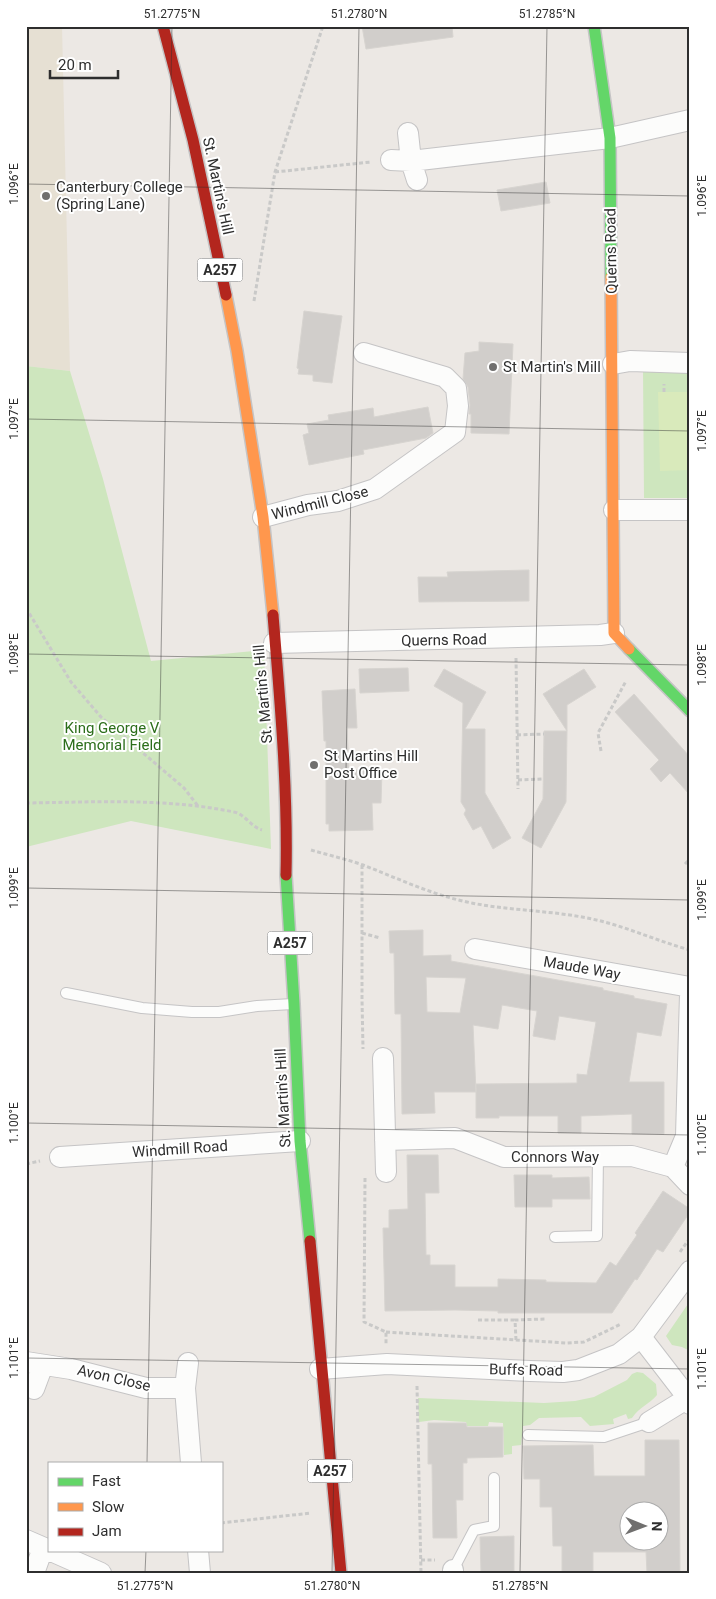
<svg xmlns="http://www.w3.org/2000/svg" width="716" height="1599" font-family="Roboto,sans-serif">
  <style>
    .education { fill: #e6e0d3 }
    .green { fill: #cee6be }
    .pitch { fill: #d9eabb }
    .building { fill: #d1cecb; stroke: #d7d4d0; fill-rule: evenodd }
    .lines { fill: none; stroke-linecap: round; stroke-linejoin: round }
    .lane-casing { stroke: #c5c4c5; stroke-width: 12 }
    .street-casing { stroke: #c5c4c5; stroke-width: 22 }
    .fast-casing { stroke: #c5c4c5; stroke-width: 14 }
    .slow-casing { stroke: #c5c4c5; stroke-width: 14 }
    .jam-casing { stroke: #c5c4c5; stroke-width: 14 }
    .path { stroke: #c9c9c8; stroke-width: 3; stroke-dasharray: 4 2.5; stroke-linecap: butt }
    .lane { stroke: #fcfcfb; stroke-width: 10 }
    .street { stroke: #fcfcfb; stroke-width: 20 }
    .fast { stroke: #63d668; stroke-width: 11 }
    .slow { stroke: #ff974d; stroke-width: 11 }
    .jam { stroke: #b3261e; stroke-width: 11 }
    .ticks { fill: none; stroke: #2e2e2e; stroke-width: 1; stroke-opacity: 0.45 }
    .poi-dot { fill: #706f6e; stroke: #fff; stroke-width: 2 }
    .labels { text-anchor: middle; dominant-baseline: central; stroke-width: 4; stroke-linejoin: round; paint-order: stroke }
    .shield { fill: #fff; stroke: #6d6d6d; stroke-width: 1 }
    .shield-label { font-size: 14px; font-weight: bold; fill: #2e2e2e }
    .street-label { font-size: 15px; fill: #2e2e2e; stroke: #fff }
    .poi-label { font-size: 15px; fill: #2e2e2e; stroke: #fff; text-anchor: start }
    .park-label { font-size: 15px; fill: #2c6e1b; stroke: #fff }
    .neatline { fill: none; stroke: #2e2e2e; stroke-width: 2 }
    .ticks-label { font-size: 12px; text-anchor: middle; fill: #2e2e2e }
  </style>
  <rect width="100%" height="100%" fill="#ece8e4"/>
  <!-- education -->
  <path class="education" d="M26,26H62L70,371L26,366Z"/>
  <!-- green -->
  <path class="green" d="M26,366L70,371L103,479L151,661L264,650L271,849L131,821L26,847Z
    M643,369L660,373H690V498H644Z
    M690,1301V1351L682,1347L672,1345L666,1336Z
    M637,1372L643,1373L656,1384L657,1395C650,1404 639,1407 632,1418L628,1419L626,1414L613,1419L614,1424L590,1426L581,1417L539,1418L530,1425L523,1426L521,1445L512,1446V1454L504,1455L503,1423L489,1422L488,1426H467L466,1422L434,1420L419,1422L418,1398L544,1403L575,1401L594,1397L627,1380L632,1374Z"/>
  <!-- pitch -->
  <path class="pitch" d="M658,392H690V470L660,471Z"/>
  <!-- building -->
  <path class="building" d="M362,26H452L453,37L366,49Z
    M546,182L550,203L501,211L497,190Z
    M304,311L342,316L332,383L313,381V375L298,374L299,369L297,368Z
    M479,342L513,344L509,434L471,433V414H469L470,405L468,387L463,379L465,353L479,351Z
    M428,407L433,433L426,438L363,450L364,454L309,465L303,435L309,433L307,424L329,420L328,415L373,408L374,417Z
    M529,570V601L419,602L418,577H448L447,572Z
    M408,668L409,691L360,693L359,669Z
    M444,669L486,692L465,729H485V793L511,838L493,849L481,826L473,830L464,814L466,810L461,802L463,703L434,686Z
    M584,669L596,687L567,705V731L543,694Z
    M355,689L357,728H347L349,770H382L381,803H372L373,830L329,831V824H326V741H324L322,691Z
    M634,694L690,757V795L670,773L661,782L650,769L659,760L615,712Z
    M544,731H567L566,802L541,848L522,838L543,799Z
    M423,930V956L451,955V961L603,988V990L634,996V998L667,1004L661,1036L637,1032L629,1082H664V1134H632V1114L581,1116V1133H558V1116H499V1118H476V1084L577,1083V1074L587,1075L596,1022L559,1016L555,1040L533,1036L537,1011L502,1005L498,1029L473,1025L476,1092H434L435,1113L402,1114L401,1014H395L394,953H390L389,931ZM426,977L466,978L460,1013L427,1012Z
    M407,1155H438L439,1193H425L426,1255H430V1265H455V1287H498V1279L546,1280V1282L596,1283L610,1262L616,1266L637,1235L635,1233L663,1191L690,1209V1212L663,1252L657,1249L637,1280L635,1279L612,1313H498V1311L455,1310L385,1311L383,1228H389V1210L408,1209Z
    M514,1175H552V1178L589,1177L590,1199H552V1207H515Z
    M428,1423H466L467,1427H503V1457L467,1458V1463H463V1500H456L457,1538H433L432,1464H428Z
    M645,1440H679L680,1573H647L646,1552H593V1573H562V1546H553L552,1507H540V1479H524L523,1446L593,1445L594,1476H645ZM628,1512H658V1542H628Z
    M514,1536V1573H481L480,1537Z"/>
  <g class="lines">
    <defs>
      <path id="lane" d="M66,993L142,1008L192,1012H219L257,1006L293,1004
        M555,1237L597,1236L598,1156
        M528,1435L604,1437L649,1422
        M453,1570L474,1530L494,1526V1478"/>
      <path id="street" d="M408,133L411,161L417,180
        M391,160L411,161L610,138L690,120
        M613,364L630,361L690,363
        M614,510H690
        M263,517L308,505L338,501L375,489L455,432L458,406L456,388L445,377L364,353
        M274,643L600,635L614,633
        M475,949L690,987
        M383,1058L386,1172
        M385,1140L455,1138L504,1157L632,1156L673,1167L690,1185
        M60,1157L300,1141
        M673,1167L686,1136L690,994
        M641,1337L688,1398L690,1404
        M26,1362L71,1369L146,1388H185
        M188,1363L185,1388L191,1463
        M320,1369L387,1364L530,1371L563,1372L578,1370L619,1354L641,1337L690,1271
        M34,1389L43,1365
        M649,1422L688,1398
        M26,1540L49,1550
        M49,1550L101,1573
        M198,1550L200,1573
        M453,1570V1573
        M34,1573L43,1548"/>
      <path id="fast" d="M594,26L610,138L611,277
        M629,649L690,711
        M286,875L294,1004L300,1141L310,1241"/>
      <path id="slow" d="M611,277L614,633L629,649
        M226,295L237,351L263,517L273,615"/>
      <path id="jam" d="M163,26L193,140L226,295
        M273,615C280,701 288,788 286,875
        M310,1241L341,1573"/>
    </defs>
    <!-- lane casing -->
    <use href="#lane" class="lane-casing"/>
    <!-- street casing -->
    <use href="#street" class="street-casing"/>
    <!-- fast casing -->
    <use href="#fast" class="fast-casing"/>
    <!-- slow casing -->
    <use href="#slow" class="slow-casing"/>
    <!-- jam casing -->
    <use href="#jam" class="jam-casing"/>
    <!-- path -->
    <path class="path" d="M275,172L371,162
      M254,301L275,172L323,26
      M664,392V384
      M26,608L71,682L101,717L184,788L198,806
      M516,658L518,789
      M517,735L544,734
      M601,751L598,733L626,681
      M518,780L543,779
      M26,803C95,802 166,798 234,812C245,814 251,827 262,830
      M311,850C328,855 346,859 363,865C397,878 430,894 467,902C508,911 551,910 592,919C625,926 657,941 690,950
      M685,864L690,859
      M362,865V999L363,1049
      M362,933L380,938
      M26,1164L40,1161
      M365,1178L364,1322L386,1332V1345
      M680,1252L690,1238
      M478,1320H515
      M386,1332L567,1343L584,1342L621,1324
      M516,1340L515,1320L545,1319
      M417,1386L421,1573
      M221,1523L311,1513
      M421,1560H435"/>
    <!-- lane -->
    <use href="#lane" class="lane"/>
    <!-- street -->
    <use href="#street" class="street"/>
    <!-- fast -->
    <use href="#fast" class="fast"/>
    <!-- slow -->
    <use href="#slow" class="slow"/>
    <!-- jam -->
    <use href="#jam" class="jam"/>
  </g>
  <!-- ticks -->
  <path class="ticks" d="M26,184L690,196M26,419L690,431M26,654L690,665M26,888L690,900M26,1123L690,1135M26,1358L690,1369M147,1463L172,26M145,1573L146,1550M332,1573L359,26M520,1573L547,26"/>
  <!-- markers -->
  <g class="poi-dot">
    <circle cx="46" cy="196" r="5"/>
    <circle cx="493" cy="367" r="5"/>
    <circle cx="314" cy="765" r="5"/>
  </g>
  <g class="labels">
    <!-- shield labels -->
    <g class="shield">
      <rect x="197.5" y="258.5" width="45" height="23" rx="4"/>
      <rect x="267.5" y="931.5" width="45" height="23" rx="4"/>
      <rect x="307.5" y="1459.5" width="45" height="23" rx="4"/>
    </g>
    <g class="shield-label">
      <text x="220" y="270">A257</text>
      <text x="290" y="943">A257</text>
      <text x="330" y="1471">A257</text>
    </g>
    <!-- street labels -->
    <g class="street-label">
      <text transform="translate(218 186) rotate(78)">St. Martin's Hill</text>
      <text transform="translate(611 251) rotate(-91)">Querns Road</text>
      <text transform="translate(320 503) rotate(-14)">Windmill Close</text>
      <text transform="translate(444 640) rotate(-1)">Querns Road</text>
      <text transform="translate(263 694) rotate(-95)">St. Martin's Hill</text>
      <text transform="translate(582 968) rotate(10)">Maude Way</text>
      <text transform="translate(283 1098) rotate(-93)">St. Martin's Hill</text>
      <text transform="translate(180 1149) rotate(-4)">Windmill Road</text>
      <text x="555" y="1157">Connors Way</text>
      <text transform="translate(526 1370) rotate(1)">Buffs Road</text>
      <text transform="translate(114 1378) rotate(13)">Avon Close</text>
    </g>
    <!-- poi labels -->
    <g class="poi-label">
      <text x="56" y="187">Canterbury College<tspan x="56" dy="17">(Spring Lane)</tspan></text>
      <text x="503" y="367">St Martin's Mill</text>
      <text x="324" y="756">St Martins Hill<tspan x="324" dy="17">Post Office</tspan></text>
    </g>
    <!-- park labels -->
    <g class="park-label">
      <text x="112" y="728">King George V<tspan x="112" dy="17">Memorial Field</tspan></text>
    </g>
  </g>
  <!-- border -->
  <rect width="716" height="1599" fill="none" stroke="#ffffff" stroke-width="55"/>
  <!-- legend -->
  <rect x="48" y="1462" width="175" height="90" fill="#ffffff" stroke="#ababab"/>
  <rect x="58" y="1478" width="25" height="8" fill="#63d668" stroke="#ababab"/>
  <text x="92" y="1486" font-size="15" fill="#2e2e2e">Fast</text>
  <rect x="58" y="1503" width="25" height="8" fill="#ff974d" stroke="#ababab"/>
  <text x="92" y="1512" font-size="15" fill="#2e2e2e">Slow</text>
  <rect x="58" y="1528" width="25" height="8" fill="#b3261e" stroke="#ababab"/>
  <text x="92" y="1536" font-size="15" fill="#2e2e2e">Jam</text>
  <!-- north arrow -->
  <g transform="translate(644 1526) rotate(91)"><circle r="24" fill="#ffffff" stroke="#ababab"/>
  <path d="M0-4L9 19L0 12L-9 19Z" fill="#706f6e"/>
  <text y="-8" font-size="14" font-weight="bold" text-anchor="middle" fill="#2e2e2e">N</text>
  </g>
  <!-- scale -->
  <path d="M50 70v8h68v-8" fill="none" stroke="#2e2e2e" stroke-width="2.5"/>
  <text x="58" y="70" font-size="15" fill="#2e2e2e" stroke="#ffffff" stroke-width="4" paint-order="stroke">20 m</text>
  <rect x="28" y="28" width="660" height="1544" class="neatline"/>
  <g class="ticks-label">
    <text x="172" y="18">51.2775°N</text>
    <text x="359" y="18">51.2780°N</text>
    <text x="547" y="18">51.2785°N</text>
    <text transform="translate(14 184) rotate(-90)" y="4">1.096°E</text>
    <text transform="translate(702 196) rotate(-90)" y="4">1.096°E</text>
    <text transform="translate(14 419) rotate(-90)" y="4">1.097°E</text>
    <text transform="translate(702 431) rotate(-90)" y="4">1.097°E</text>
    <text transform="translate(14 654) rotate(-90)" y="4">1.098°E</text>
    <text transform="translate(702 665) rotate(-90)" y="4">1.098°E</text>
    <text transform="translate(14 888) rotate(-90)" y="4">1.099°E</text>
    <text transform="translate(702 900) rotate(-90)" y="4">1.099°E</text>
    <text transform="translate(14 1123) rotate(-90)" y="4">1.100°E</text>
    <text transform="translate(702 1135) rotate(-90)" y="4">1.100°E</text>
    <text transform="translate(14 1358) rotate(-90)" y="4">1.101°E</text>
    <text transform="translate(702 1369) rotate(-90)" y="4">1.101°E</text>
    <text x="145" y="1590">51.2775°N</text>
    <text x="332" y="1590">51.2780°N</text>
    <text x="520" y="1590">51.2785°N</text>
  </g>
</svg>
